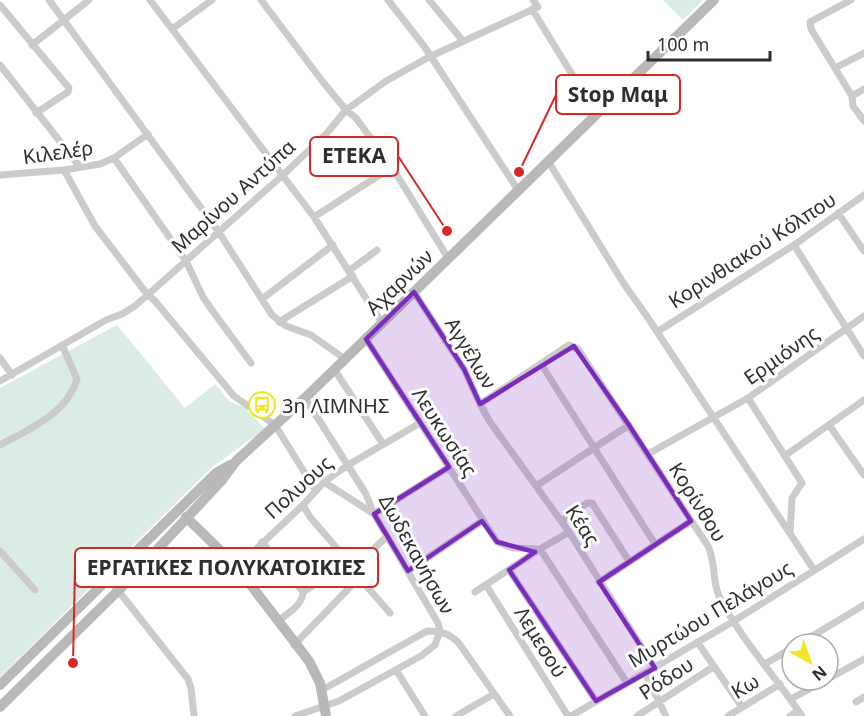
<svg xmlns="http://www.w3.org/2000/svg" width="864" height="716" font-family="'Noto Sans',sans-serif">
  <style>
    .green { fill: #daece3 }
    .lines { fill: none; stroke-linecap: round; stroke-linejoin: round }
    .street { stroke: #cbcbcb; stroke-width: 7 }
    .secondary { stroke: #b8b8b8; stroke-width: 10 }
    .marked { fill: #7b2cbf; fill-opacity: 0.2; stroke: #7b2cbf; stroke-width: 4.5; stroke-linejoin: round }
    .labels { text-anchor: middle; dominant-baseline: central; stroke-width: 6; stroke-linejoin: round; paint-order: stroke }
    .street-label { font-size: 20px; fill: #2e2e2e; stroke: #fff }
    .poi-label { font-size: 20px; fill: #2e2e2e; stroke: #fff; text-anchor: start }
    .leader { fill: none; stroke: #d62828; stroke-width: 2 }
    .callout-dot { fill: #d62828; stroke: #fff; stroke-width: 2 }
    .callout { fill: #fff; stroke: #d62828; stroke-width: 2 }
    .callout-label { font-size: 21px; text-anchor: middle; font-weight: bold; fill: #2e2e2e }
  </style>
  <rect width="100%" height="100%" fill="#fff"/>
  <!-- green -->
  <path class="green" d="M663,0H703L683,20Z
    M117,325L185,408L215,384L229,401L245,408L265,429L212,467L0,677V388Z"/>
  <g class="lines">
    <!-- street -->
    <path class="street" d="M49,0L218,231L272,315L286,326L311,335L345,359
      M150,0L314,217L382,323
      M261,0L323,82L346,110L356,118L392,167L448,258
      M388,0L424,46L518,190
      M429,0L463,41
      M851,0L810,22L811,29L852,96L853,106L864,121
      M0,5L69,88L68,92L36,113
      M532,9L597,115
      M172,29L212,0
      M32,45L89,0
      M0,65L80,167
      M835,68L864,53
      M852,96L864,89
      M114,158L186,261L203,297L214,313L251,363
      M548,161L624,284L646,315L814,570
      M64,170L95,226L147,294L155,301L234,396L275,425L316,491
      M0,175L64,170L100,164L114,158L148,134
      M838,213L864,251
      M314,217L392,167
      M794,245L864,356
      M350,270L377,250
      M414,292L464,369L480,404L569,345L578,349L708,546C716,563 712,581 719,596C739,637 776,677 802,716
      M262,299L333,245
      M279,322L353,276
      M657,332L794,245L864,195
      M366,339L497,542L513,548L540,549L627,683
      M0,358L12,375
      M541,364L655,544
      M334,369L383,444
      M0,381L106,320L122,314L135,306L283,175L327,133L346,110L386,81L429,57L538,7L533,0
      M305,398L366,494L374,514L438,623L440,631
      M748,398L802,483L792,498L790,533
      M480,404L490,422L569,532L655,668
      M829,425L864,475
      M0,445C29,429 67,414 77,379L62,345
      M648,454L748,398L864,316
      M786,455L864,400
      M324,482L374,514L449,467
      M536,486L629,425
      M303,505L310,517L354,568
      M561,521L587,503H592L629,561
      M262,542L303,592C303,605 287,614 277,622
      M0,551L35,590
      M237,567L303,505L324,482L348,465L420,423
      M509,570L596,701
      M408,571L482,521
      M356,574L390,613
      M109,579L188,679L191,688L194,716
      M599,582L691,521
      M486,585L568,716
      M303,592L325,578L353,584
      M475,592L540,549L569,532
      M698,643L742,707
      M799,644L864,605
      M294,645L353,584L355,580L354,568L387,536
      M765,664L792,648
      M396,670L425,716
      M645,673L666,716
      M828,679L864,659
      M322,690L427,631C440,631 448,633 458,642L510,716
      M791,699L826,680
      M856,702L864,697
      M295,716L339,701L421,656L435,645L440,631
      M456,716L494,694
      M571,716L734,621L864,539
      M637,716L713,667
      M728,716L780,684
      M790,716L798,711"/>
    <!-- secondary -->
    <path class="secondary" d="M186,517L237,567L309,661L320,683L326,716
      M0,685L216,473L230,465
      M0,707L130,579L222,480L236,461L305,398L714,0"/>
  </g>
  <!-- marked area -->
  <path class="marked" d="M414,292L464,369L480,404L574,346L629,425L691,521L599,582L655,668L596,701L509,570L535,552L497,542L482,521L408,571L374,514L449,467L366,339Z"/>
  <!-- icons -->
  <defs>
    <symbol id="bus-ring" viewBox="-11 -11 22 22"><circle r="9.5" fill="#fff" stroke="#f1e624" stroke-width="1.5"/><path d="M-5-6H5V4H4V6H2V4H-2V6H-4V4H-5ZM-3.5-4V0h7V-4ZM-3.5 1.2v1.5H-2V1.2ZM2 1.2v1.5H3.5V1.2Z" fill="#f1e624"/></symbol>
  </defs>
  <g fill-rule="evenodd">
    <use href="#bus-ring" x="247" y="390" width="30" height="30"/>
  </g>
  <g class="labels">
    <!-- street labels -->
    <g class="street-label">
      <text transform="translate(58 152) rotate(-8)">Κιλελέρ</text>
      <text transform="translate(233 196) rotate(-42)">Μαρίνου Αντύπα</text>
      <text transform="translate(752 250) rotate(-33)">Κορινθιακού Κόλπου</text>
      <text transform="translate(399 282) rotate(-44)">Αχαρνών</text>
      <text transform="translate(471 353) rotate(59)">Αγγέλων</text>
      <text transform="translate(781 355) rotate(-35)">Ερμιόνης</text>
      <text transform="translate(445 432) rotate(57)">Λευκωσίας</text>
      <text transform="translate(298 487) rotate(-42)">Πολυους</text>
      <text transform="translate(698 502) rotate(58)">Κορίνθου</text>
      <text transform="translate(583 525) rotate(57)">Κέας</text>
      <text transform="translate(417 554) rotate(61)">Δωδεκανήσων</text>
      <text transform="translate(710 614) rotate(-31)">Μυρτώου Πελάγους</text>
      <text transform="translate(541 642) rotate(58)">Λεμεσού</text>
      <text transform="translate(666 678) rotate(-33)">Ρόδου</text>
      <text transform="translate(745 686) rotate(-31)">Κω</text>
    </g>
    <!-- poi labels -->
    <g class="poi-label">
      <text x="282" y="405">3η ΛΙΜΝΗΣ</text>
    </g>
  </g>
  <!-- callouts -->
  <path class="leader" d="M519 172L556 95M447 231L398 156M73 663L75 567"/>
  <g class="callout-dot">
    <circle cx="519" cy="172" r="6"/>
    <circle cx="447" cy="231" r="6"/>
    <circle cx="73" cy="663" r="6"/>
  </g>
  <g class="callout">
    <rect x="556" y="75" width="124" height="39" rx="6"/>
    <rect x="310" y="137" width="88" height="39" rx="6"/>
    <rect x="75" y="548" width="303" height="39" rx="6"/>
  </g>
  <g class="callout-label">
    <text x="618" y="102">Stop Μαμ</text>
    <text x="354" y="163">ΕΤΕΚΑ</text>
    <text x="226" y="575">ΕΡΓΑΤΙΚΕΣ ΠΟΛΥΚΑΤΟΙΚΙΕΣ</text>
  </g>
  <!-- north arrow -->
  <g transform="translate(810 662) rotate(140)"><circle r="28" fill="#ffffff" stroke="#ababab" stroke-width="1.5"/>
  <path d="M0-4.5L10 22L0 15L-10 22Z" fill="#f1e624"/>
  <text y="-9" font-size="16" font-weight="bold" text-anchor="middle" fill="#2e2e2e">N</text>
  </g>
  <!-- scale -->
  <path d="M648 51v9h122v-9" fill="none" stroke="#2e2e2e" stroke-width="3"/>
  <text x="657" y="51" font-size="18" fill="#2e2e2e" stroke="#ffffff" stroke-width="4.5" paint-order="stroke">100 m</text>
</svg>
